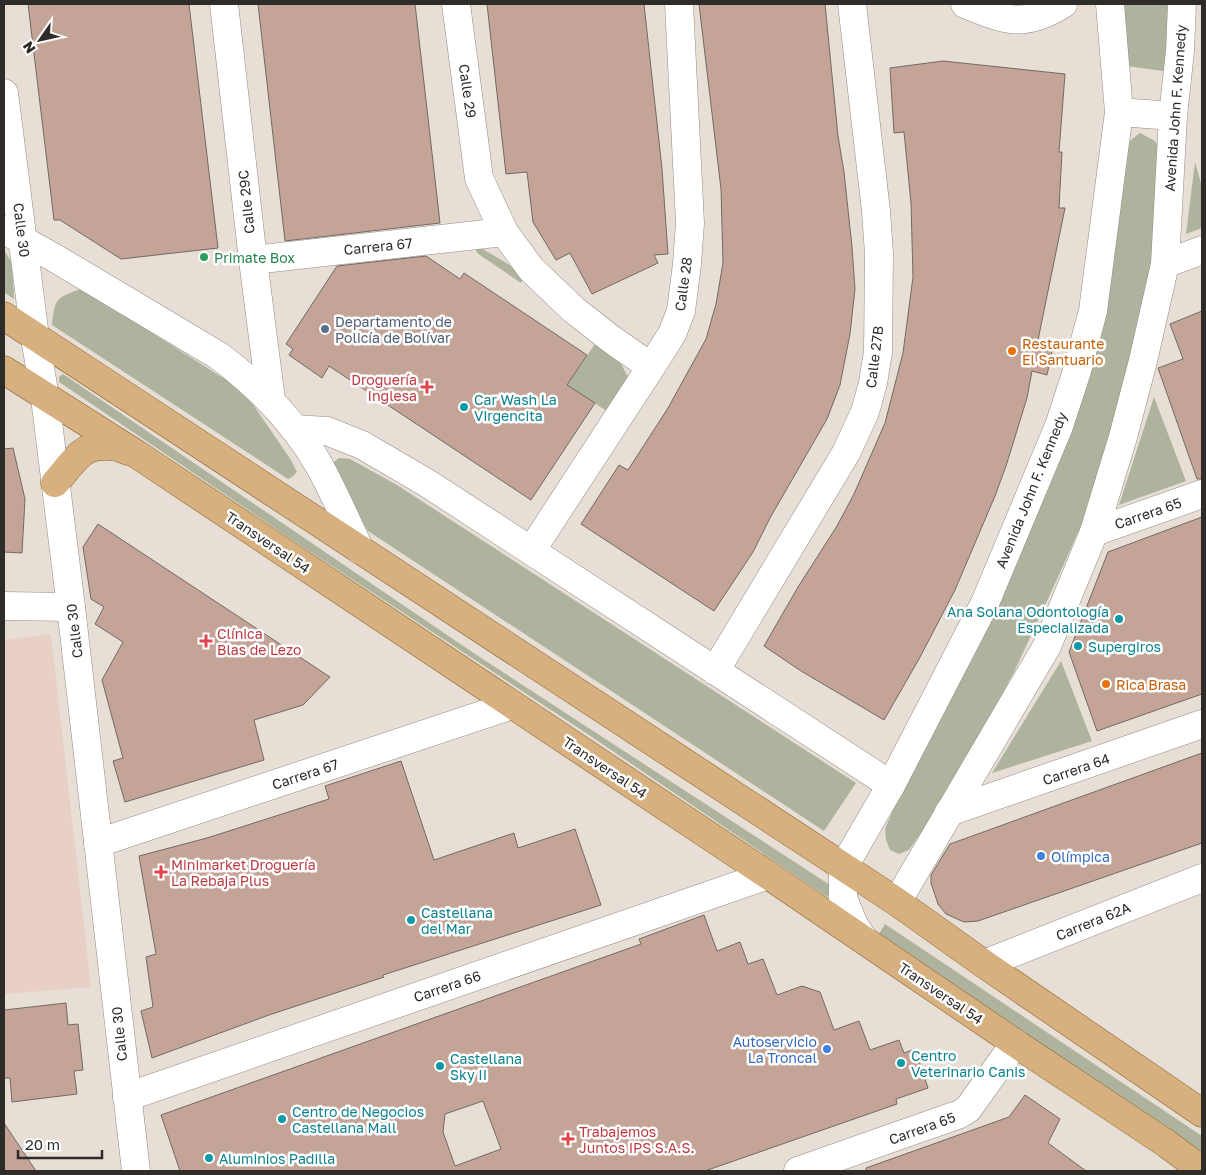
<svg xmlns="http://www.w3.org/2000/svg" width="1206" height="1175" font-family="'Golos Text',sans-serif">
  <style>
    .commercial { fill: #e8d0c6 }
    .green { fill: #aeb39d }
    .building { fill: #c4a497; stroke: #736965; fill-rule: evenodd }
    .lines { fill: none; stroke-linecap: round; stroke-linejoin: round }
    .street-casing { stroke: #948c85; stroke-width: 29 }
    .secondary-casing { stroke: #948c85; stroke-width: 29 }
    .primary-casing { stroke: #8a5f29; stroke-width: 29 }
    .street { stroke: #fff; stroke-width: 28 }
    .secondary { stroke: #fff; stroke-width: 28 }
    .primary { stroke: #d6b07f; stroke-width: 28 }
    .leisure-dot { fill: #2e9e5b; stroke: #fff; stroke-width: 2 }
    .service-dot { fill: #5c6f8a; stroke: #fff; stroke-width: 2 }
    .food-dot { fill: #e8710a; stroke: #fff; stroke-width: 2 }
    .health-dot { fill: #e0444e; stroke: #fff; stroke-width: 2 }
    .culture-dot { fill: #0f9aa8; stroke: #fff; stroke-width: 2 }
    .shop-dot { fill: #3f7fe0; stroke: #fff; stroke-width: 2 }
    .labels { text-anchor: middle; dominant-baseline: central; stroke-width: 5; stroke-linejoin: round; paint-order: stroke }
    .street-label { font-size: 14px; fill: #2e2b28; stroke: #fff }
    .leisure-label { font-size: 14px; fill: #27864d; stroke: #fff; text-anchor: start }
    .service-label { font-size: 14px; fill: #4e5e75; stroke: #fff; text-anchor: start }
    .food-label { font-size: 14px; fill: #c56008; stroke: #fff; text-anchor: start }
    .health-label { font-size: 14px; fill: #be3a42; stroke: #fff; text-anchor: start }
    .culture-label { font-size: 14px; fill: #0d838f; stroke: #fff; text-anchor: start }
    .shop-label { font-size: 14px; fill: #366cbe; stroke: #fff; text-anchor: start }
  </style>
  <rect width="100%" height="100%" fill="#e7ded6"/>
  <!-- commercial -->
  <path class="commercial" d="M51,634L91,987L4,994V640Z"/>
  <!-- green -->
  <path class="green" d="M1121,4H1170V72L1127,66Z
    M1140,133L1155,141L1159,147V204L1148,290L1101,480L1059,575L1015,670L959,775L930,820L909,850L899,854L890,850L886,840L885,829L896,803L1022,545L1056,470L1087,376L1127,145L1132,139Z
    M1195,162L1202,187V228L1186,234Z
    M481,248L525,274L521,283L477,253L476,249Z
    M4,250L12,263L14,299L4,292Z
    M81,289L86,291L228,381L252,403L291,460L297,472L292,477L288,479L52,325C55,299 55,298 81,289Z
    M595,344L621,364L628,377L625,386L608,412L567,385Z
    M63,374L478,656L833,887L827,897L592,737L294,541L59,382V377Z
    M1154,397L1186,481L1119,505Z
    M339,458L350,459L397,485L856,783L824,831L368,531L328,467Z
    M1061,661L1092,741L992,773Z
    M885,924L1202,1136V1152L879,934Z"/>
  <!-- building -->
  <path class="building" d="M28,4H189L218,248L121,259L60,220H54Z
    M258,4H415L440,223L285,241Z
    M487,4H644L662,169L668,254L654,255L658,263L592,294L570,253L556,260L533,222L527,172L506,174Z
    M699,4H825L838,136L844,172L852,247L855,289L850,334L840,385L827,419L770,518L753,552L714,611L581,524L619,465L628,470L668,408L706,339L716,304L723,263L721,189Z
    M943,61L1065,74L1059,152H1062L1059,208H1065L1038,340L1054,343L1047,375L1032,371L1027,398L1006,466L995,496L955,590L919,659L884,720L801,671L764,646L798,587L837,526L854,494L885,423L903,353L913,277L911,203L904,132L894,133L890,68Z
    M426,256L460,279L464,273L587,355L567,385L595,403L531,500L329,366L322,378L289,355L293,349L286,344L337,266Z
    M1202,311V479H1197L1158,368L1183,359L1170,324Z
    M13,448L25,499L22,553L4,552V449Z
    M1202,517V694L1097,731L1069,652L1108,552Z
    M98,524L330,677L303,705L254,720L264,760L125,802L113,761L123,758L102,680L123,642L95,624L104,607L91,599L83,547Z
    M1202,753V843L978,921L964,922L946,914L938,904L931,883V875L950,844Z
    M401,761L434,860L514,833L518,848L575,829L601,905L383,975L384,977L269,1015L152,1058L141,1011L153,1007L146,957L156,954L139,856L207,838L329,799L325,786Z
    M704,915L717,951L740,942L748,964L763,959L777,995L802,986L820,992L834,1030L859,1021L870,1050L899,1040L904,1053L915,1049L928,1088L896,1099L897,1104L705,1171H180L161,1115L641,944L639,939ZM483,1101L501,1149L455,1166L443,1132L445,1114Z
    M66,1003L68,1025L78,1024L83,1070L74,1071L77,1094L12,1102L10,1078H4V1010Z
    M1025,1095L1060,1119L1048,1143L1086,1171H866V1168L1009,1117Z
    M4,1123L36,1171H4Z"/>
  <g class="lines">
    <defs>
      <path id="street" d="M224,4L253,260L271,400
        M456,4L479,178L504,232L531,269L574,310L611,339L651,367
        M965,4C1005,20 1023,29 1063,4
        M4,230L53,257L219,356C260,387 295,422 320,467C335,494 347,523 360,550
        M253,260L504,232
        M1165,264L1202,250
        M294,429L327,431L362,445L427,483L891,785
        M1094,532L1202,494
        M531,551L651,367L672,334L681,311L687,264L690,223L679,4
        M4,606L71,607
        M715,671L846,453L865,412L873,383L878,352L879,254L876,211L852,4
        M949,812L1202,724
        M98,843L512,705
        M984,964L1202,878
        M127,1097L768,875
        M798,1171L960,1114L968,1109L1015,1043"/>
      <path id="secondary" d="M4,93L35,337L45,398L71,607L136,1171
        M1119,112L1173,116
        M897,902L1047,646L1094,532L1123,437L1143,361L1165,264L1173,116L1180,51L1182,4
        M864,940L854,925L843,898V868L891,785L985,603L1059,426L1076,374L1093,311L1119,112L1110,4"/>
      <path id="primary" d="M4,316L897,902L984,964L1202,1113
        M4,370L138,455L768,875L1015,1043L1167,1144L1202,1170
        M55,483C64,473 72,461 82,453C94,443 116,445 128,451"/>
    </defs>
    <!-- street casing -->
    <use href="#street" class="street-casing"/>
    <!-- secondary casing -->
    <use href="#secondary" class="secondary-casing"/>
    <!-- primary casing -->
    <use href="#primary" class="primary-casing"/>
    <!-- street -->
    <use href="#street" class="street"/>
    <!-- secondary -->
    <use href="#secondary" class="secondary"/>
    <!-- primary -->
    <use href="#primary" class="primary"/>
  </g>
  <!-- markers -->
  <circle class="leisure-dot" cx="204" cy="257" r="5"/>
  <circle class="service-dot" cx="325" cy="329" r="5"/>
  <g class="food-dot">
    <circle cx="1012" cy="351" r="5"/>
    <circle cx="1106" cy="684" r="5"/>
  </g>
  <g class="health-dot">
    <path d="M424.5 379.5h5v5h5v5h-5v5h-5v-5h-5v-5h5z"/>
    <path d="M203.5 633.5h5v5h5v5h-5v5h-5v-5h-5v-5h5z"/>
    <path d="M158.5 864.5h5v5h5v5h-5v5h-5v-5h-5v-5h5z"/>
    <path d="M565.5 1131.5h5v5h5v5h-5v5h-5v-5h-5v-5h5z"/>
  </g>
  <g class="culture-dot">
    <circle cx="464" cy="407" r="5"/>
    <circle cx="1119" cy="619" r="5"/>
    <circle cx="1078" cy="646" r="5"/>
    <circle cx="411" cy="920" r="5"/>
    <circle cx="901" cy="1063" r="5"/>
    <circle cx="440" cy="1066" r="5"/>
    <circle cx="282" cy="1119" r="5"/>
    <circle cx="209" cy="1158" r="5"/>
  </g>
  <g class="shop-dot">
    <circle cx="1041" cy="856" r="5"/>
    <circle cx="827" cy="1049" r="5"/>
  </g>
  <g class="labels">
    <!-- street labels -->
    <g class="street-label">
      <text transform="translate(468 91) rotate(82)">Calle 29</text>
      <text transform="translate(1175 108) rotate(-86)">Avenida John F. Kennedy</text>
      <text transform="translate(246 202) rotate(-96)">Calle 29C</text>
      <text transform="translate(22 230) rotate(83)">Calle 30</text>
      <text transform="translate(378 246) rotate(-6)">Carrera 67</text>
      <text transform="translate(683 284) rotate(-82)">Calle 28</text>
      <text transform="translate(874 357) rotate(-83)">Calle 27B</text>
      <text transform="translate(1031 490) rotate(-68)">Avenida John F. Kennedy</text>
      <text transform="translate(1148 513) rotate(-19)">Carrera 65</text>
      <text transform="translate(268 542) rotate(34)">Transversal 54</text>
      <text transform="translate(74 631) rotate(-97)">Calle 30</text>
      <text transform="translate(605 767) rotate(34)">Transversal 54</text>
      <text transform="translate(1076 769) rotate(-19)">Carrera 64</text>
      <text transform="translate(305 774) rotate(-18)">Carrera 67</text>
      <text transform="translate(1093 921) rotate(-22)">Carrera 62A</text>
      <text transform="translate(447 986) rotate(-19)">Carrera 66</text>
      <text transform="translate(941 993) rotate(34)">Transversal 54</text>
      <text transform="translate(119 1034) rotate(-96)">Calle 30</text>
      <text transform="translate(922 1128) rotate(-20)">Carrera 65</text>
    </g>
    <!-- leisure labels -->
    <g class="leisure-label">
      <text x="214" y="257">Primate Box</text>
    </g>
    <!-- service labels -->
    <g class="service-label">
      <text x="335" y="321">Departamento de<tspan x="335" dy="16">Policía de Bolívar</tspan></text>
    </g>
    <!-- food labels -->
    <g class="food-label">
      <text x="1022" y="343">Restaurante<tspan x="1022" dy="16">El Santuario</tspan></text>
      <text x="1116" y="684">Rica Brasa</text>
    </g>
    <!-- health labels -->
    <g class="health-label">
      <text x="417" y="379" text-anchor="end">Droguería<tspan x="417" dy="16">Inglesa</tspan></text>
      <text x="217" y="633">Clínica<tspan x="217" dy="16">Blas de Lezo</tspan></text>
      <text x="171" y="864">Minimarket Droguería<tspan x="171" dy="16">La Rebaja Plus</tspan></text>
      <text x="579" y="1131">Trabajemos<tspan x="579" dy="16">Juntos IPS S.A.S.</tspan></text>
    </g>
    <!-- culture labels -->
    <g class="culture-label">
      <text x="474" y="399">Car Wash La<tspan x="474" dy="16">Virgencita</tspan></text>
      <text x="1109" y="611" text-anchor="end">Ana Solana Odontología<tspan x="1109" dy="16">Especializada</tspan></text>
      <text x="1088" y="646">Supergiros</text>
      <text x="421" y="912">Castellana<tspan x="421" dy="16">del Mar</tspan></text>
      <text x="911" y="1055">Centro<tspan x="911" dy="16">Veterinario Canis</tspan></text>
      <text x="450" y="1058">Castellana<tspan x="450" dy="16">Sky II</tspan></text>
      <text x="292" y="1111">Centro de Negocios<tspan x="292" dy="16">Castellana Mall</tspan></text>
      <text x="219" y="1158">Aluminios Padilla</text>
    </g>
    <!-- shop labels -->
    <g class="shop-label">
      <text x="1051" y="856">Olímpica</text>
      <text x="817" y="1041" text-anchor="end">Autoservicio<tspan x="817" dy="16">La Troncal</tspan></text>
    </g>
  </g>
  <!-- border -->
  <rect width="1206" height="1175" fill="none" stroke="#2e2b28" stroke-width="10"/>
  <!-- north arrow -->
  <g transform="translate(40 40) rotate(236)" stroke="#ffffff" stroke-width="4" paint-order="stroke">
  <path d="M0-4L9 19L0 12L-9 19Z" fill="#2e2b28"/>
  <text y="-8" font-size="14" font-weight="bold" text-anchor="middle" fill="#2e2b28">N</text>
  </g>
  <!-- scale -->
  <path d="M18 1150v8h84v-8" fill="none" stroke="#2e2b28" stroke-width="2.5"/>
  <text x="25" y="1150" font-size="15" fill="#2e2b28" stroke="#ffffff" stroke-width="4" paint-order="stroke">20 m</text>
</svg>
